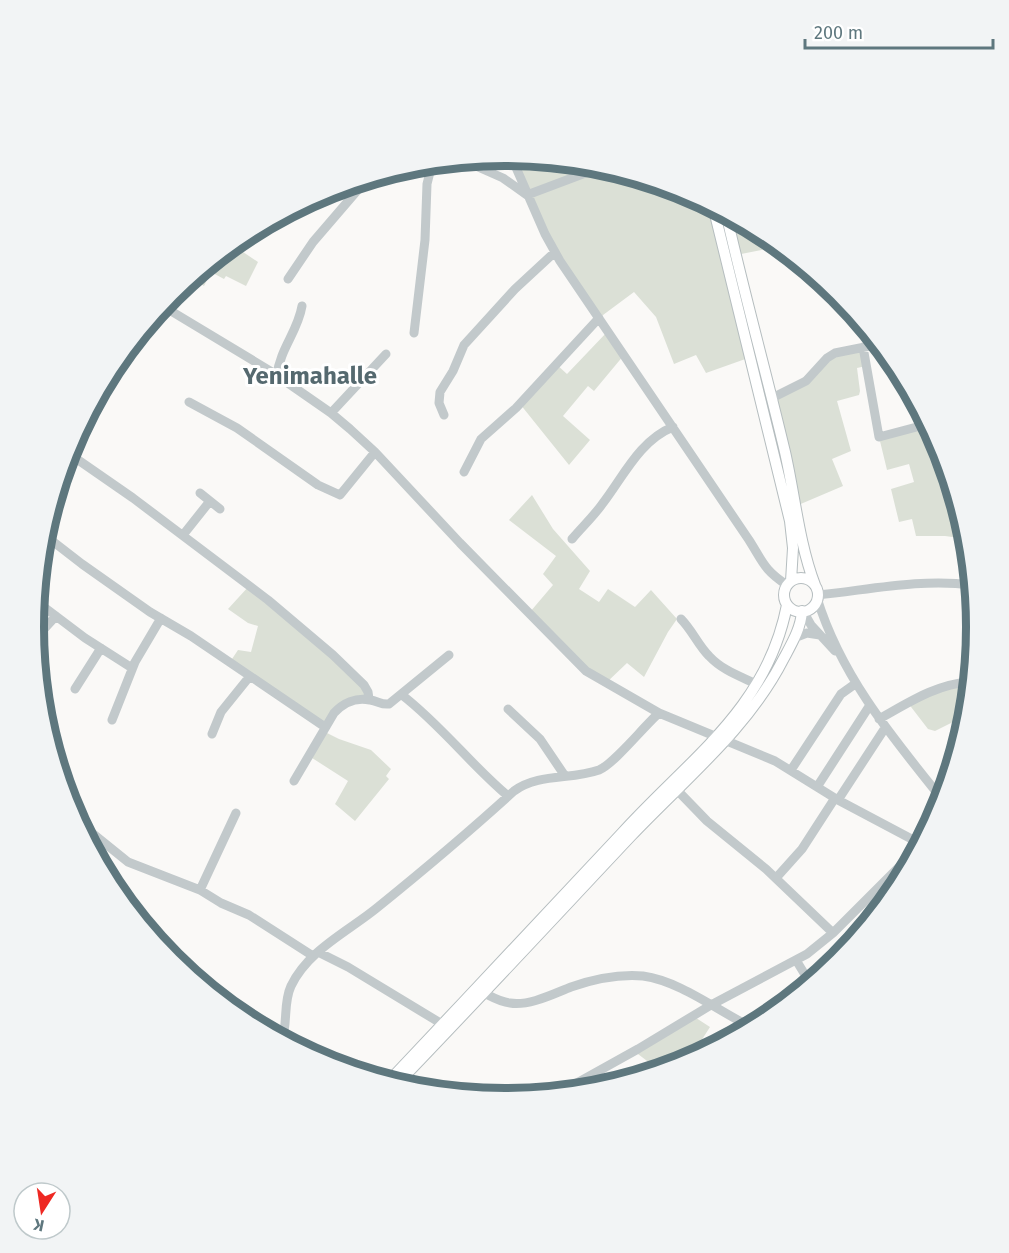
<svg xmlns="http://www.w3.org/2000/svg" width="1009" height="1253" font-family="'Fira Sans',sans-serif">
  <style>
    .green { fill: #dbe0d6 }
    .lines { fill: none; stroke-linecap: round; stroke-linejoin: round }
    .major-casing { stroke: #b5bdbf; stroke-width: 12 }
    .minor { stroke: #c2c9cb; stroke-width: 9 }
    .major { stroke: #fff; stroke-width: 10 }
    .labels { text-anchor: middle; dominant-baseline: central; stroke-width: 6; stroke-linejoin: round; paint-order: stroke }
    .district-label { font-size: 24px; font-weight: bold; fill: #55696f; stroke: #fff }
    .rim { fill: none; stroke: #5e777e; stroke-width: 8 }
  </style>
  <rect width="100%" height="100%" fill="#faf9f7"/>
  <!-- green -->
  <path class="green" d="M511,156L597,164L685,191L713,206L751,357L706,373L696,355L674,364L656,317L634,292L599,318L560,261Z
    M726,213L767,235L771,238L772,248L736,255Z
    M250,231L256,236L243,252L258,262L246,286L226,276L224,279L211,272L204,286L190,277Z
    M608,331L624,355L594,391L588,386L563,416L590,440L569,465L520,404L556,364L567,374Z
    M863,347L866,366L857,368L860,391L859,395L837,401L851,451L832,459L843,486L796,506L772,398L783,394L827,358Z
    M928,424L940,446L967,539L945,536H916L912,519L899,522L891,489L914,482L909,464L887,470L879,437Z
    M532,495L553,529L590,571L579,589L599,602L608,589L635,607L651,590L677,619L668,632L644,677L627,663L606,683L586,671L530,612L553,585L543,574L556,556L509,520Z
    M249,586L300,627L369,695L352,700L325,727L230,662L238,650L251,652L258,626L248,623L228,609Z
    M970,682L968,711L960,712L961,718L935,731L928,729L908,703Z
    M323,731L339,739L371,750L391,769L386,776L389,779L355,821L335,804L348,781L309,756Z
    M693,1016L710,1027L701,1041L706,1045L700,1050L702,1053L685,1062L659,1070L634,1051Z"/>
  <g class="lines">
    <defs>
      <path id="major" d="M713,206L790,521L793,548L791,581
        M726,213C744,293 766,372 785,452C795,496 799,543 815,585
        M784 595a17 17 0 1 1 34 0a17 17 0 1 1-34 0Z
        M388,1082C466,999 545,916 622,833C689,759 767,709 787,605
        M397,1084C476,1002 553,919 631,836C685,779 748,729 784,658C792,643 801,628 802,611"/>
    </defs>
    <!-- major casing -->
    <use href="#major" class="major-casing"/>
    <!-- minor -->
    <path class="minor" d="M511,156L545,234L560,261L749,540C763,562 764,570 787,585
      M460,159L503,178L527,195L604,166
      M288,279L313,242L368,178
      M161,305L272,372L331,413L350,429L375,452L460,543L586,671L659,713L775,761L838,800L921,844
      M414,333L425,240L427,184L430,172L437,162
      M863,347L879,437L928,424
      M277,375C280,349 298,331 302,306
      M772,398L806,381L827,358L835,353L880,344
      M189,402L237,428L318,485L340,495L375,452
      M331,413L386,354
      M444,415L439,403L440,392L453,371L464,345L515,289L555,252
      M71,455L133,498L268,600L333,655L364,685L368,692L369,699
      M464,472L481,439L516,408L599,318
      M200,493L220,509
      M42,533L82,564L150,612L191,636L325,727
      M183,535L210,501
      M572,539C582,527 594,516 603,503C623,477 640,440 673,427
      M818,595C868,590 921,578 972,585
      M817,598C841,676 892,737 942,799
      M36,601L85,638L132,668
      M803,611L811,625L835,651
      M681,619C692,630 698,645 709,656C724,672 743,677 762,687
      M794,638L807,633L820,635
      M34,640L56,616
      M75,689L101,648
      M402,695C441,725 471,765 508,796
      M508,709L540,739L565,776
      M879,719C908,703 936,684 970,682
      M112,720L135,662L161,618
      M212,734L221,712L250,676
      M791,770L841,694L855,684
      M294,781L334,713C343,703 356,697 370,700C378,701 381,705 389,704L449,655
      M817,787L870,705
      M934,789L949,779
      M677,790L707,821L766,869L833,933
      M838,800L885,728
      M76,820L128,862L200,890L221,903L249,915L313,956
      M776,878L802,849L835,798
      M885,882L894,892
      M200,890L236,813
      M318,952L348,967L442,1024
      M796,960L810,983
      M484,993C492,997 500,1002 510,1003C530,1006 553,994 571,987C594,979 619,974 643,976C680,981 718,1011 751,1027
      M282,1040C288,1022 283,1003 291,986C308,950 349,931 378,907C425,869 470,831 514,791C539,773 571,780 599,770C614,764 644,726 659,713
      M559,1093L638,1049L711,1005L807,954L833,933L918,848"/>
    <!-- major -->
    <use href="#major" class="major"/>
  </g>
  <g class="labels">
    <!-- district labels -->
    <g class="district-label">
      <text x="310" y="376">Yenimahalle</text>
    </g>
  </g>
  <!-- crop -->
  <path d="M0 0H1009V1253H0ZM44 627a461 461 0 1 1 922 0a461 461 0 1 1-922 0Z" fill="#f2f4f5" fill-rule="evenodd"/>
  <path class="rim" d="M44 627a461 461 0 1 1 922 0a461 461 0 1 1-922 0Z"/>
  <!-- north arrow -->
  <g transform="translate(42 1211) rotate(192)"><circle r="28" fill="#ffffff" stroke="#bfc9cb" stroke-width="1.5"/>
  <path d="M0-4.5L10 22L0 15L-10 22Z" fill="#ee2822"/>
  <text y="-9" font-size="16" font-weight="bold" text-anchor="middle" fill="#5e777e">K</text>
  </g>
  <!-- scale -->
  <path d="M805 39v9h188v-9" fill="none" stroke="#5e777e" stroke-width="3"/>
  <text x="814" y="39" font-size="18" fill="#5e777e" stroke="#ffffff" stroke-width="4.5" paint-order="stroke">200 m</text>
</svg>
